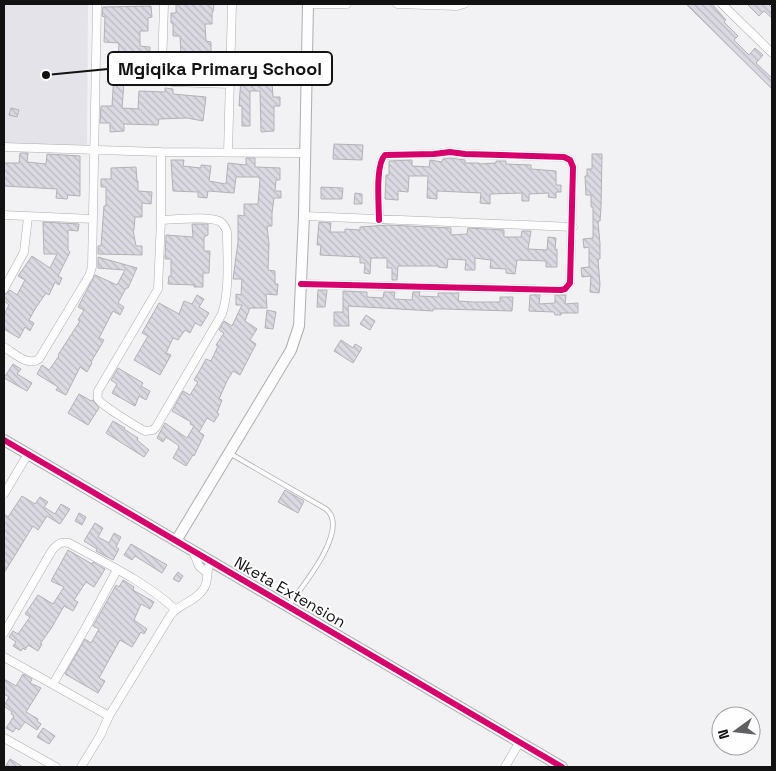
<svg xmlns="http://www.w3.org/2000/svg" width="776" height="771" font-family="'Space Grotesk',sans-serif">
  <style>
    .built { fill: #e5e3ea }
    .building { fill: url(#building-back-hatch); stroke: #b2b2b4 }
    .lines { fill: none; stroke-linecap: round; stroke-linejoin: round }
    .service-casing { stroke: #aeadb0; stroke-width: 5.5 }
    .minor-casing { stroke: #aeadb0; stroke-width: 9 }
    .tertiary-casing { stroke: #aeadb0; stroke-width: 12 }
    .service { stroke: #fdfdfd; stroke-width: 4 }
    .minor { stroke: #fdfdfd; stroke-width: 8 }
    .tertiary { stroke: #fdfdfd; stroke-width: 10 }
    .cycleway-casing { stroke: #fefeff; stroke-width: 9 }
    .cycleway { stroke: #d6006c; stroke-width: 6 }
    .labels { text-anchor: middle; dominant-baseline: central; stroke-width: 4; stroke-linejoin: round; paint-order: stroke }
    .street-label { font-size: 16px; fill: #121213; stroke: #fefeff }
    .leader { fill: none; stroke: #121213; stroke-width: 2 }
    .callout-dot { fill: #121213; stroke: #fefeff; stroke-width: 2 }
    .callout { fill: #fefeff; stroke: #121213; stroke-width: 2 }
    .callout-label { font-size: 18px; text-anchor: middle; font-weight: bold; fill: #121213 }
  </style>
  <defs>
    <pattern id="building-back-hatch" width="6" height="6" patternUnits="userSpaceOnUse" patternTransform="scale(1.25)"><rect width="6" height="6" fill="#dbd9e2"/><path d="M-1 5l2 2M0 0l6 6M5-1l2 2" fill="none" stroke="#bbb9c1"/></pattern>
  </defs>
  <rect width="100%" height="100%" fill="#f2f1f4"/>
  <!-- built -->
  <path class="built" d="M4,4H88L87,149L4,146Z"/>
  <!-- building -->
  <path class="building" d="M176,4H214L213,12H212V24H205L206,41L211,42V54H214V65H207V63L175,62V54H181L180,36H173V23H171V13H176Z
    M686,4H712L726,20L724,22L738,36L734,40L749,55L755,48L763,55L756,63L772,78V89Z
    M747,4H768L772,8V18L764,11L759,16Z
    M151,6L152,17L148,18V31H140V46L150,47L149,67L118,63L119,43L104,42L105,17L102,16L103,7Z
    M236,54L258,55L257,69H270V56L285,57L283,82L272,81L273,97H280V106H274V131L261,132L260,91H250V126H242V106H239L241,78H238L239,65H236Z
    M114,74H138V84L124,83L122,108L138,109L139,91L165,92V88L173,89V94L206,97L203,121L187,118L159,119L158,125L124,124V131L110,132V123H100L101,106H112Z
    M11,108L19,110L17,117L9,115Z
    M334,144L363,145L362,160L333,159Z
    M20,153H28L27,162L46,164L47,154L80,156V196L68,195L67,199L56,198L57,189L4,186V163H19Z
    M592,154H602L601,207L600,221H598L600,244V259H598L600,285L599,293L590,292L591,276L582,277L581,268L589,267V247L584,248L583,239L593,238V207H591V195H586L585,176H587V169H592Z
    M246,158H255V167L280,168V180H276L275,191H281V198H274L272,213V226H267L269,244L268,270L275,271V284H278L277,295L266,294L267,308H250L245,321L257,329L250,340L256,344L240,375L233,371L227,381L219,399L222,400L217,413L219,414L214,422L207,418L199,432L204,435L194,456L193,455L186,466L173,458L179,447L178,445L166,437L163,442L157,438L165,423L187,438L194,426L190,424L191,422L172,411L183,391L190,395L198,382L194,380L200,370L206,359L211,361L218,346L216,345L224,333L219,330L224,321L232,326L242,305H236V294L241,295L242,279H233L238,242V215L244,216V204H258L260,179L258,177H236L234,193L208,191L207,198L198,197V192L173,191L171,160H184L183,166L201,168V165L211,166L209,181L226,184L228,163L246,165Z
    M450,158L465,160V163H479V164L496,163V161H506V164L531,165V169L556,171V185H561V192H556V198L548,197L549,193L529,194V201H522V193L490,194V204L480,203L481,193L437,191V199L427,198L428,176H409L408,192L398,191V200L385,199L386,175H389V161L412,160V166L429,167L430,160L442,162L443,159Z
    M136,167L137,181H138V191L152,192L151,204L142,203V217H135L134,230H133L136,246H142V255L98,254V246H101L104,206H106V187H101V179H111V168Z
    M321,187L343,188L342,199H321Z
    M355,193L362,194V204H354Z
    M43,222L79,224L78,231L68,230V250L70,252L58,276L62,278L59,285L55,282L49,295L46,293L35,309L29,320L34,323L30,331L25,327L19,338L4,329V314L9,305L4,301V295L7,293L10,290L17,295L25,280L18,276L32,256L50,268L57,254H44Z
    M319,222L331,223L330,232H345V229L360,230V227L388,225L451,228V235L467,234L468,228L504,230V237H521L522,231H531L528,249L547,250L548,237L556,238L555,250L557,249V267H546V261L517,260L515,274L506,273V269L490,268L491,260L475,258V270H465L466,260L448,259L447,268L438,267V266H398L397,280H392V268H387V258H371L370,274L364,273L365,263H360V257L320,255L321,245H317Z
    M192,224H208V235L204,237V251H210L209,273H203V287H194V285L168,284L169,276H171V259H165L166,235L193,237Z
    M98,257L137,268L136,270L128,288H126L118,303L124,307L120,315L113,311L99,338L104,340L91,362L92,363L87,372L80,367L66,395L56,390L58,387L37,374L42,365L49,370L59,356L58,355L80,321L78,320L84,310L78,307L95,275L117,285L125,270L98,268Z
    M318,290H327L325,307H317Z
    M343,291L367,292V297L383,298L384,292H395L394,299L412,300L413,292H420L419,296L438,297V293H459L458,301L473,302H500V297H513L512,311L445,309H433V311L348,306L349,326H334V312H343Z
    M197,295L204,299L199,307L209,313L201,326L195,323L190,333L185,330L178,340L173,338L166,353L171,355L160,375L134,360L148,336L142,333L159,303L179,314L184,301L192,304Z
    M530,295H540L539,304L555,303V295H566L565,304L578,303V313H561V315H555L554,312L529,311Z
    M267,310L276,312L273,329L265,328Z
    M366,315L375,321L370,330L360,324Z
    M341,340L353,348L355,344L362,348L353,363L334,351Z
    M13,364L21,369L17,374L32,383L27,391L4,378Z
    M118,368L143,383L141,386L150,391L146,400L139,396L135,406L112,393L117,384L111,380Z
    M79,394L91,401L93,400L99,408L88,425L68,413Z
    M113,421L125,428L124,429L138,438L137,440L149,450L144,457L106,433Z
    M285,490L304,501L298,513L278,502Z
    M22,496L35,504L40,497L48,502L44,507L55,514L61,504L70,509L60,524L47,516L38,530L33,526L4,573V514L8,517Z
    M79,513L86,517L82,525L75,521Z
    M95,523L103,528L98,537L109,543L114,533L121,537L116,547L119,549L113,560L96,551L97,549L84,541Z
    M131,544L167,565L162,573L135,556L132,560L124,555Z
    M68,550L92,564L93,562L105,569L94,587L86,582L74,600L78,602L73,611L64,606L52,627L40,644H42L38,651L28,645L25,650L23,648L21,651L13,646L16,642L9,637L13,631L18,634L30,617L25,614L38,595L53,604L64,587L51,581Z
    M178,572L183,576L179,582L173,579Z
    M123,580L134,587L133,590L154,602L150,609L141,604L134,620L147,629L144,634L141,632L132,647L120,640L99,678L105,681L98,693L65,674L85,639L91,643L99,629L93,626L116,585L119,587Z
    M23,674L32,679L30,683L41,688L26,712L38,719L37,721L41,724L37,730L25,722L19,730L16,728L13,732L6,728L14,716L11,714L12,712L4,706L9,697L4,694V679L16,686Z
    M43,728L55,736L49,744L37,737Z
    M10,759L23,767H5Z"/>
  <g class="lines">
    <defs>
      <path id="service" d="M231,454L326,509C351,529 301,588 288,606"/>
      <path id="minor" d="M164,4L162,68L164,77L172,82L230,84
        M308,4H347
        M397,4L457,6L464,4
        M722,4L772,53
        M4,147L161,152L304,153
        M228,152L232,4
        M4,215L93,219
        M304,216L573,227
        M161,220C174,220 210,215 221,222C224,225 226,228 227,232C227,259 230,289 222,314L156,427L153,430L145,431C137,427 101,405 98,399C97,396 98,394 98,391L158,289L161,220V152
        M301,284L561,290L565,289L570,283L573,167L570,160L564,157L465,154L450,152L434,154L385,155C375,165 379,205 379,220
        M4,289L24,252L28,217
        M4,347C14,353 28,367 39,359L89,276L92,267L97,4
        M4,494L28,454
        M193,551L199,566L206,572
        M4,633L51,552C56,545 60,541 69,543C105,563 144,581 175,609
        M4,657L109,716
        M53,684L85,629L117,570
        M4,738L56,767
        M81,767L100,736L109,716L170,616C178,604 193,603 202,591C210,582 205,571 211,561
        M505,767L519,743"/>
      <path id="tertiary" d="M4,440L562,767
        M176,541L291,350L299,326L304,216L308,4"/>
    </defs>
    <!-- service casing -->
    <use href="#service" class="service-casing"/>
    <!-- minor casing -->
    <use href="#minor" class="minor-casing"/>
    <!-- tertiary casing -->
    <use href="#tertiary" class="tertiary-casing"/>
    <!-- service -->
    <use href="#service" class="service"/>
    <!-- minor -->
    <use href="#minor" class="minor"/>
    <!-- tertiary -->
    <use href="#tertiary" class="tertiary"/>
    <defs>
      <path id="cycleway" d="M301,284L561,290L565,289L570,283L573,167L570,160L564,157L465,154L450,152L434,154L385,155C375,165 379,205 379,220
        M4,440L562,767"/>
    </defs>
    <!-- cycleway casing -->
    <use href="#cycleway" class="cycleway-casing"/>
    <!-- cycleway -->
    <use href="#cycleway" class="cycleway"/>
  </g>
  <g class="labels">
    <!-- street labels -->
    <g class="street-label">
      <text transform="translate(290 592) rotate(30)">Nketa Extension</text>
    </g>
  </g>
  <!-- callouts -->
  <path class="leader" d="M46 75L108 69"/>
  <circle class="callout-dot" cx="46" cy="75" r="5"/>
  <rect class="callout" x="108" y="52" width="224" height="33" rx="5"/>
  <g class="callout-label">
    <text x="220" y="75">Mgiqika Primary School</text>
  </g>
  <!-- border -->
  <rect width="776" height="771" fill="none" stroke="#121213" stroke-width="10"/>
  <!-- north arrow -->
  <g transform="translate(736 731) rotate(255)"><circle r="24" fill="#fefeff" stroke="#a0a0a1"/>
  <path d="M0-4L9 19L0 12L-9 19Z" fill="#606062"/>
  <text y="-8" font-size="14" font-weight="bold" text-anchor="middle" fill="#121213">N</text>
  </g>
</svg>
